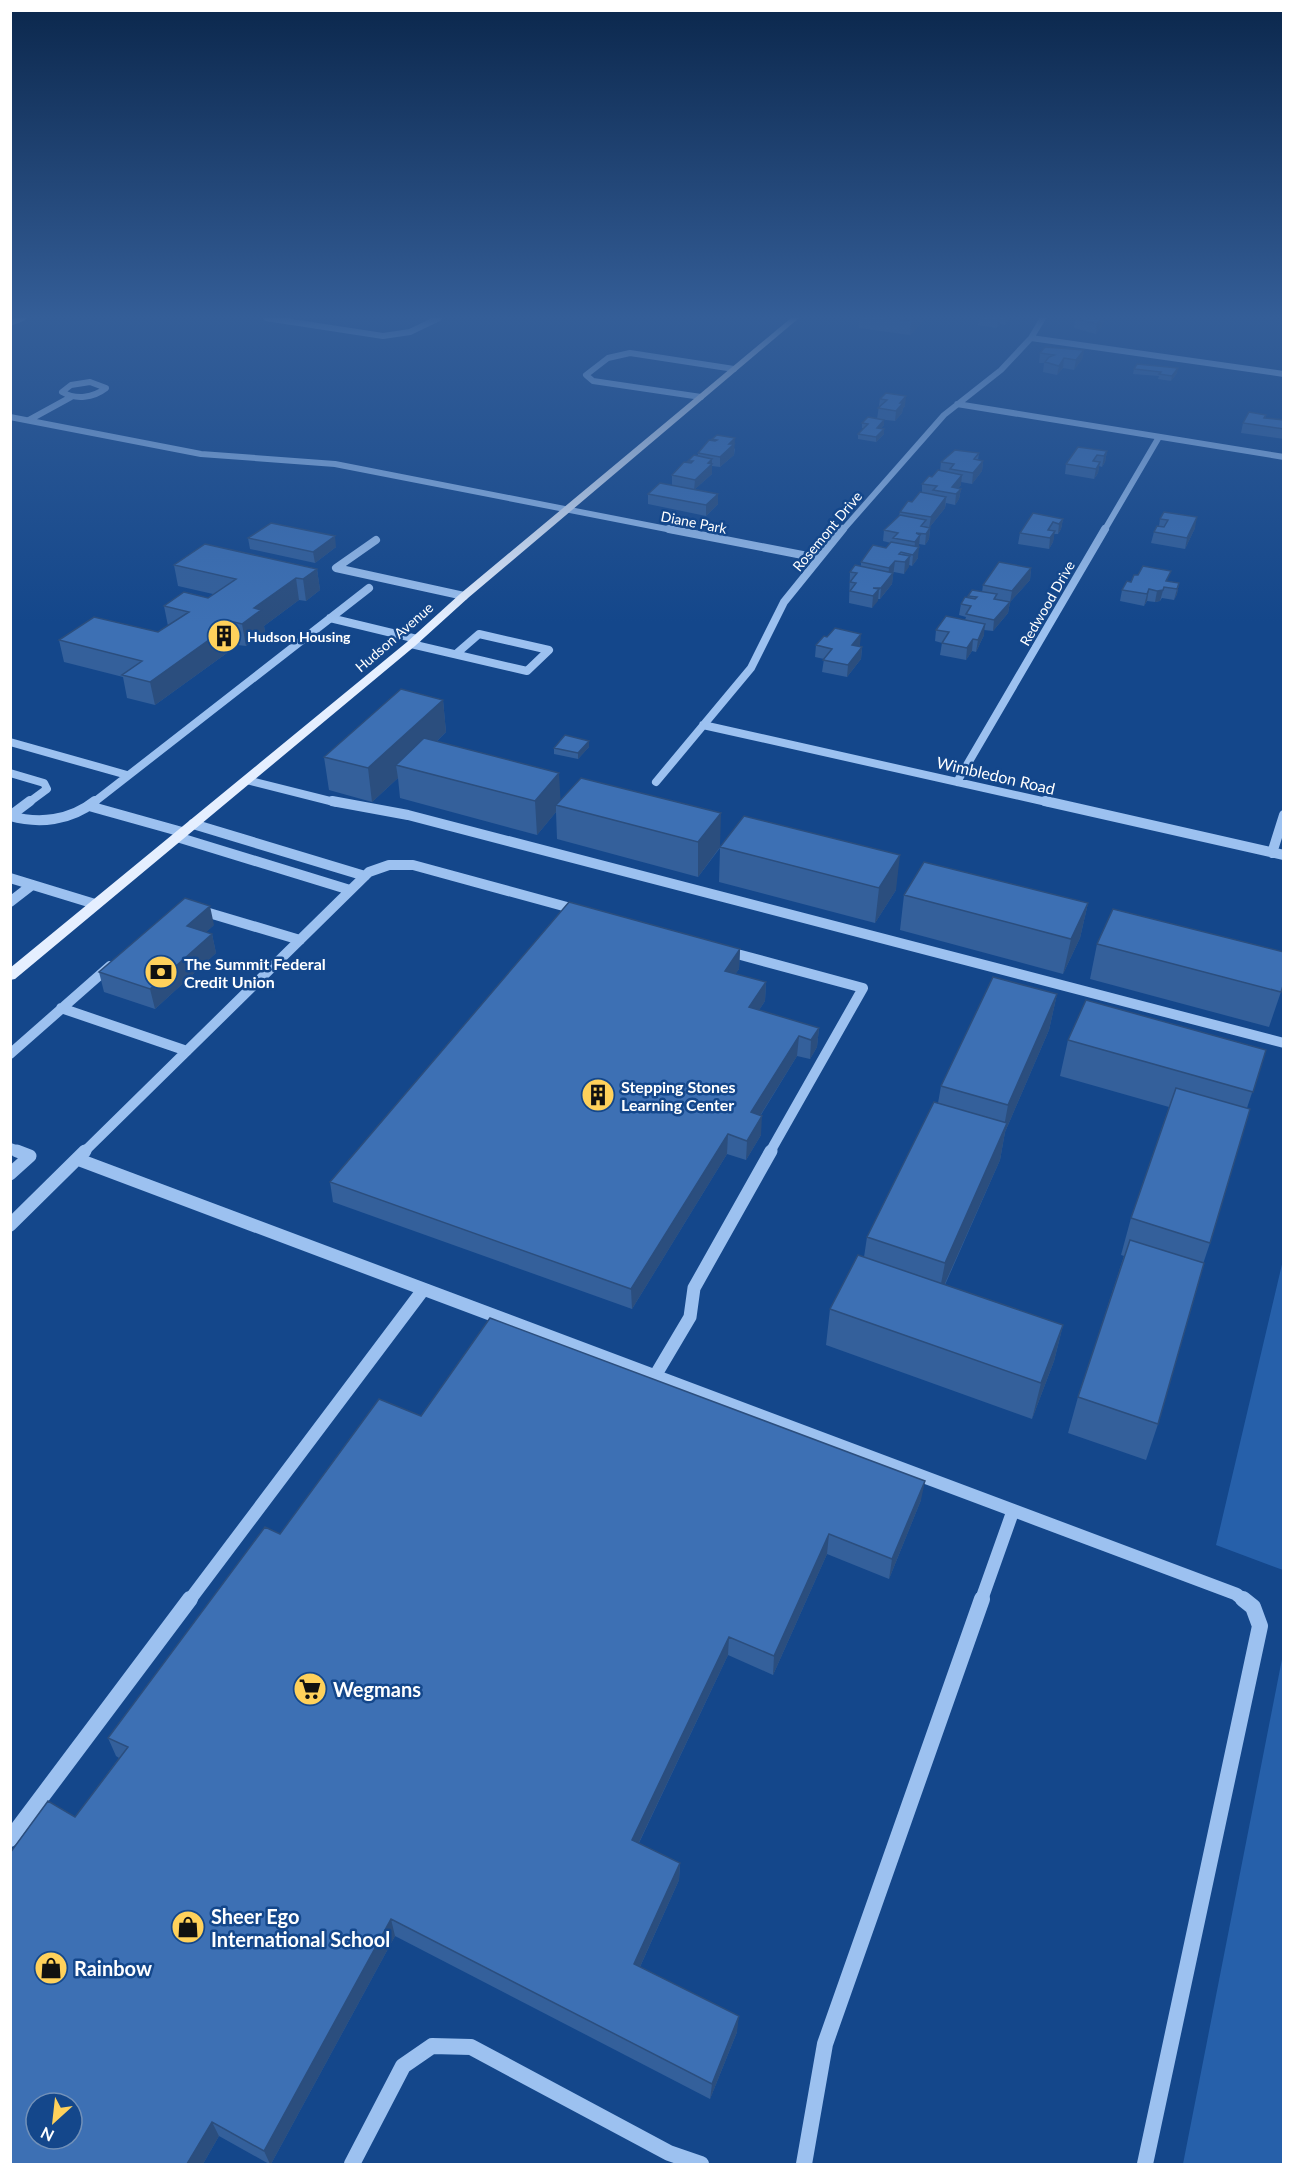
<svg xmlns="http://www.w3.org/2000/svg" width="1294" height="2175" font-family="Lato,sans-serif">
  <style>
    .green { fill: #2660aa }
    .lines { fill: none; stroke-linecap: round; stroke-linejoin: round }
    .minor-far4 { stroke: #9cc1f0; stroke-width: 6 }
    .minor-far3 { stroke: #9cc1f0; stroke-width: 8 }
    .minor-far2 { stroke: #9cc1f0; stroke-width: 10 }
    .minor-far1 { stroke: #9cc1f0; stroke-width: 13 }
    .minor { stroke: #9cc1f0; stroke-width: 16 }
    .major { fill: #e5efff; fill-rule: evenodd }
    .wall { fill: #34609b }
    .shaded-wall { fill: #2b4e7e }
    .building { fill: #3d70b4; stroke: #2b4e7e; stroke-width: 1.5; fill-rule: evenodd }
    .labels { text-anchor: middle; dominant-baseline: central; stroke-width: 5; stroke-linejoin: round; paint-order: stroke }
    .far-street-label { font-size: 14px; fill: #fff; stroke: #14478b }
    .far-poi-label { font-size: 14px; font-weight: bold; fill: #fff; stroke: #14478b; text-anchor: start }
    .street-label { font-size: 16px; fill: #fff; stroke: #14478b }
    .poi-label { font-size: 16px; font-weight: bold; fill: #fff; stroke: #14478b; text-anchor: start }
    .near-poi-label { font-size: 20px; font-weight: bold; fill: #fff; stroke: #14478b; text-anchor: start }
  </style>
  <rect width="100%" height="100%" fill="#14478b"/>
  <!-- green -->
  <path class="green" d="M1283,1260L1284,1570H1283L1216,1545Z
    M1283,1654V2164H1183Z"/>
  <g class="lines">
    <!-- minor-far4 -->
    <path class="minor-far4" d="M266,318L383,336L410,332L439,318
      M10,323L23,318
      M1031,338L1284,374
      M90,382L106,388C93,398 76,400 62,392L71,385Z
      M701,397L593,381L586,375L608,358L630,353L734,369
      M957,404L1284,457
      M10,417L201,454L335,464L677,531
      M29,420L71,397
      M842,531L944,415L1001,370L1031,338L1043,318
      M1104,531L1159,437"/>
    <!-- minor-far3 -->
    <path class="minor-far3" d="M669,529L818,558
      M376,540L336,568L464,596
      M330,618L417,639
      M411,644L527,671L549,650L479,634L456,654
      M703,725L1051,803
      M10,742L127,775
      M10,773L44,783L47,789L28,803
      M247,780L338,803
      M656,782L751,668L784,602L843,529
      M957,782L1105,529
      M93,803L369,588"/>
    <!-- minor-far2 -->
    <path class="minor-far2" d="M332,801L408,815L1284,1043
      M1045,801L1284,855
      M89,806L182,832
      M10,816L30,801
      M10,816C39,824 70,821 95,801
      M193,824L365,876
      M177,837L350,890
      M1272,853L1284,815
      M10,878L95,904
      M10,902L32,885
      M199,910L300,940
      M726,951L863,988L770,1152
      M61,1008L187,1051
      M10,1054L110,966
      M10,1148L21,1152
      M84,1152L369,872L389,865H413L578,910"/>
    <!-- minor-far1 -->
    <path class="minor-far1" d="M77,1159L1236,1594L1245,1601
      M10,1174L30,1156L17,1151
      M10,1225L85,1151
      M655,1376L690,1317L694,1288L771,1151
      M189,1601L423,1290
      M981,1601L1013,1511"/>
    <!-- minor -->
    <path class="minor" d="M10,1839L190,1599
      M352,2164L403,2066L432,2046L471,2047L669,2153L701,2164
      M804,2164L825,2044L982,1599
      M1145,2164L1260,1626L1253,1607L1243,1599"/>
    <!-- major -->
    <path class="major" d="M791,318H799L468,598L415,646L15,979L10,980V968L407,642L460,594Z"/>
  </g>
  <!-- wall -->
  <path class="wall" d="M859,318H926L910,335L859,328Z
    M979,318H1011L1005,325L1000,324L997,328L978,325Z
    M1075,319L1103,324L1096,334L1074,328Z
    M1084,350L1082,359L1074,370L1063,368L1057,375L1043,372L1044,363H1039L1040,353Z
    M1134,369L1177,373L1171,381L1158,379L1159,376L1133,374Z
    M886,393L905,406L903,408L902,413L895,421L877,419L880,399Z
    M1266,415L1265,419L1284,420V439L1241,433L1243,423Z
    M862,423L884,425L881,428L884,429V434L876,442L858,439V434L864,428H862Z
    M717,435L735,449L734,455L720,467L712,466V474L695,489L718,504L706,516L648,504V494L672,485V475L688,463V461L698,456V453L712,441V439Z
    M1107,451L1105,462L1102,467L1099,466L1098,473L1094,479L1065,474L1066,464Z
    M979,453L978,460L983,461L982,471L972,484L961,482V485L958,488L961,489L959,499L955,505L946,503L945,508L929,528H930L929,539L925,545L919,544L918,547V558L912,566L909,565L904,574L894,572L893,573L892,584L880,599H878L872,608L849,603L850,572L861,566V562L886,548L891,543L883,541L884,530L899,516L900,512L922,492V484L940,471L941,462Z
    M1164,512L1195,528L1185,549L1151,543L1154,532L1159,526L1160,519Z
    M1063,519L1061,529L1058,534H1054L1053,542L1049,549L1018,544L1020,533Z
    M248,538L336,547L315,563L250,549Z
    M174,565L317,569L320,590L306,601L299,600L264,626L265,632L246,646L238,645L155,705L127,698L123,677L64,662L59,640L158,632L168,626L164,606L208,598L213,594L178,586Z
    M1031,568L1030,580L1010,602L1008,613L993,631L984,630V635L976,652L972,651L966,660L940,655L942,643L935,641L936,630L965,620L966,617L959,615L961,604L968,598V596L982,592L983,585Z
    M1168,581L1179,583L1177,594L1174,600L1162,598L1160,601L1155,602L1147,601L1144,606L1120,601L1122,590L1131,582Z
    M816,645H860L859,646L862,647L861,659L847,677L822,672L824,659L815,657Z
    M443,700L446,732L437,741L561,800L720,847L896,890L875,923L719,882L720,848L698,877L557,839L556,812L537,835L400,798L398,778L372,802L329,790L324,757Z
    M589,747L578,759L554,754V748Z
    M904,895L1088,903L1080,938L1063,974L900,930Z
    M214,925L206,932L212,934L216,953L155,1009L104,992L99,972Z
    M1097,944L1284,983L1269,1027L1090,979Z
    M740,949L739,969L735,974L766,982L765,1001L759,1010L819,1028L817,1047L810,1059L797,1056L761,1115V1135L746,1160L727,1154L632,1309L333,1202L330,1182Z
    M1057,994L1049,1030L1005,1132L1000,1160L945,1285L1063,1325L1054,1361L1032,1419L826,1345L830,1309L864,1257L867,1237L938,1103L941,1086Z
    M1068,1040L1266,1050L1247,1108L1210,1243L1203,1264L1158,1424L1146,1460L1068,1433L1078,1397L1124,1256L1121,1255L1131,1218L1169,1107L1060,1076Z
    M421,1416L921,1500L889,1579L827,1554L773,1675L728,1655L639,1843L680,1863L679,1880L640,1967L737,2032L710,2099L395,1936L271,2164H269L219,2136L203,2164H10L75,1817L119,1758L116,1756L108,1738L280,1534Z"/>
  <!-- shaded-wall -->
  <path class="shaded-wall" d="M915,318H926L910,335L911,321Z
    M998,318H1001L1000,324L997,328Z
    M1006,318H1011L1005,325Z
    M1095,318H1104L1103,324L1096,334L1097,324Z
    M1084,350L1082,359L1074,370L1076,360Z
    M1064,358L1063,368L1057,375L1059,366Z
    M1178,368L1177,373L1171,381L1172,376Z
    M906,396L905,406L903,408L902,413L895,421L896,411L900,403Z
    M884,420V425L877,433V428Z
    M884,429V434L876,442V437Z
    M735,438L734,455L720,467V457L729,444Z
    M1107,451L1105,462L1102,467L1104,456Z
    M712,459V474L694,490L695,480L708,463Z
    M983,461L982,471L972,484L973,473Z
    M1100,462L1098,473L1094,479L1096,469Z
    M962,475L961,485L954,494L952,487Z
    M961,489L959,499L955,505L956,494Z
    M718,494V504L706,516V505Z
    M946,497L945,508L929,528L931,517Z
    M1197,517L1195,528L1185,549L1187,538Z
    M1063,519L1061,529L1058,534L1059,524Z
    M930,528L929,539L925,545L926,534Z
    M1055,531L1053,542L1049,549L1050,538Z
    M920,535L919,546L914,553L915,542Z
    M335,536L336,547L315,563L313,552Z
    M919,547L918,558L912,566L913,555Z
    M910,556L909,567L904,574L905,562Z
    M895,561L892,584L880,599L881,588L888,579L889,568Z
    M1031,568L1030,580L1010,602L1012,591Z
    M317,569L320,590L306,601L303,579Z
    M296,578L299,600L264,626L265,632L246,646L242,624L254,608Z
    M1179,583L1177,594L1174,600L1177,589Z
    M1164,587L1160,601L1155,602L1157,591Z
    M879,589L878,601L872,608L873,596Z
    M1149,589L1147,601L1144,606L1147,594Z
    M1010,602L1008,613L993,631L994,620Z
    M234,622L238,645L155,705L150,682Z
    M985,624L984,635L976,652L978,640Z
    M861,634L860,645L851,657L852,645Z
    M973,639L972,651L966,660L967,648Z
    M862,647L861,659L847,677L848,665Z
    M443,700L446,732L409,768L396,765L398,778L372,802L368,768Z
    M589,741V747L578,759V753Z
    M559,773L561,807L556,805V812L537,835L535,801Z
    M721,813L720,847L698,877V842Z
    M900,855L896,890L875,923L879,888Z
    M1088,903L1080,938L1063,974L1071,939Z
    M210,906L214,925L192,945L187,926Z
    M212,934L216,953L155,1009L150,989Z
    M740,949L739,969L724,990L725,971Z
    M766,982L765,1001L748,1027L749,1007Z
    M1057,994L1049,1030L1005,1132L1000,1160L938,1299L945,1263L1003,1132L1008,1105Z
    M819,1028L817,1047L810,1059L811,1040Z
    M799,1036L797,1056L750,1132L751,1112Z
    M762,1116L761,1135L746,1160L747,1141Z
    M728,1134L727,1154L632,1309L631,1289Z
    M1063,1325L1054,1361L1032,1419L1041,1383Z
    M925,1481L921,1500L889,1579L892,1559Z
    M829,1534L827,1554L773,1675L774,1656Z
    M729,1637L728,1655L632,1857V1840Z
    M680,1863L679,1880L634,1980V1964Z
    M391,1919L395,1936L271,2164H270L264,2151Z
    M739,2016L737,2032L710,2099L712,2084Z
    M212,2122L219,2136L203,2164H187Z"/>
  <!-- building -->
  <path class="building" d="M884,318H915L911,321Z
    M1076,318H1102L1097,324L1075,319Z
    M1045,347L1084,350L1076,360L1064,358L1059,366L1045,362L1049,357L1054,355L1040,353Z
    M1137,364L1178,368L1172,376L1159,374L1161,372L1134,369Z
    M886,393L906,396L900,403H903L896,411L878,408L887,400L880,399Z
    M1249,412L1266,415L1264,418L1284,420V429L1243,423Z
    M868,417L884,420L877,428L884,429L876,437L858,434L868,424L862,423Z
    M717,435L735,438L729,444H734L720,457L698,453L709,440L715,441L717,440L712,439Z
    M1078,447L1107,451L1104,456L1097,455L1093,461L1100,462L1096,469L1066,464Z
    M955,450L979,453L974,459L983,461L973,473L950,469L954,464L941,462Z
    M694,455L712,459L708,463L712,464L695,480L672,475L684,462L691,463L693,461H688Z
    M938,470L962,475L952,487L961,489L956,494L933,490L937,486L922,484L929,476L932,477Z
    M660,483L718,494L706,505L648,494Z
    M920,492L946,497L931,517L900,512L908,501L912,502Z
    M1164,512L1197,517L1187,538L1154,532L1157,526L1164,527L1168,520L1160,519Z
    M1033,513L1063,519L1059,524L1053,522L1048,530L1055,531L1050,538L1020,533Z
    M900,515L926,520L921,526L930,528L926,534L916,533L920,535L915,542L893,538L898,533L884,530Z
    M271,523L335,536L313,552L248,538Z
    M891,542L919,547L913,555L901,552L899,554L910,556L905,562L895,561L889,568L861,562L873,545L886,548Z
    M205,544L317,569L303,579L296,578L254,608L261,610L242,624L234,622L150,682L122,675L142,661L59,640L94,617L158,632L189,612L164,606L184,592L208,598L236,579L174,565Z
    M999,562L1031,568L1012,591L983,585Z
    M855,565L893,573L881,588H873L879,589L873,596L850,591L856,583L850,582L857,573L850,572Z
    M1143,566L1171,571L1166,581L1179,583L1177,589L1164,587L1163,590L1157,591L1149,589L1147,594L1122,590L1127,581L1131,582L1134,575H1138Z
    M972,590L997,594L994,599L1010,602L994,620L966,614L971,606L961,604L965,597L975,599L977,597L968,596Z
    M946,616L985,624L978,640L973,639L967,648L942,643L949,632L936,630Z
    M835,628L861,634L852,645L862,647L848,665L823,660L832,649L816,645L824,636L827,637Z
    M401,689L443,700L368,768L324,757Z
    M565,735L589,741L578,753L554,748Z
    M424,738L559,773L535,801L396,765Z
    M581,778L721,813L698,842L556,805Z
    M744,816L900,855L879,888L720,847Z
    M924,862L1088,903L1071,939L904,895Z
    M185,898L210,906L187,926L212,934L150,989L99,972Z
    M569,902L740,949L725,971L766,982L749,1007L819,1028L811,1040L799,1036L751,1112L762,1116L747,1141L728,1134L631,1289L330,1182Z
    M1113,909L1284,952V983L1281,992L1097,944Z
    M993,977L1057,994L1008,1105L941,1086Z
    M1086,1000L1266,1050L1253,1092L1068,1040Z
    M1176,1088L1250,1109L1210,1243L1131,1218Z
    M934,1102L1007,1123L945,1263L867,1237Z
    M1130,1240L1204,1263L1158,1424L1078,1397Z
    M858,1255L1063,1325L1041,1383L830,1309Z
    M490,1318L925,1481L892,1559L829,1534L774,1656L729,1637L632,1840L680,1863L634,1964L739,2016L712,2084L391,1919L264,2151L212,2122L187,2164H10V1853L48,1801L75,1817L128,1747L108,1738L265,1527L280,1534L379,1399L421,1416ZM36,2103H72V2139H36Z"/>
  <!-- sky -->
  <linearGradient id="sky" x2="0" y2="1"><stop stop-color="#0b274c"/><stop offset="0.51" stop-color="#345e98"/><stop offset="1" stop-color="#345e98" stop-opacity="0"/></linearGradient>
  <rect width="1294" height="622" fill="url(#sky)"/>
  <!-- icons -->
  <defs>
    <symbol id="building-disc" viewBox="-11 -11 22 22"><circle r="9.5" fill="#ffd15b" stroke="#14478b"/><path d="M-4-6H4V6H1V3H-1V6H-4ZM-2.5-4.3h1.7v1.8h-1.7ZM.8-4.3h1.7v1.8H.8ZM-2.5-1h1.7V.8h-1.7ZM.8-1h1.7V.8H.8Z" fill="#111"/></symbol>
    <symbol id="bank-disc" viewBox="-11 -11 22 22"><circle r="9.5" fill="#ffd15b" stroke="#14478b"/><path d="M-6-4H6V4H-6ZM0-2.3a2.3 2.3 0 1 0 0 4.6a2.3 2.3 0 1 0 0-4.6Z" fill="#111"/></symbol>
    <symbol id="supermarket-disc" viewBox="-11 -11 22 22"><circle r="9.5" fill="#ffd15b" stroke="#14478b"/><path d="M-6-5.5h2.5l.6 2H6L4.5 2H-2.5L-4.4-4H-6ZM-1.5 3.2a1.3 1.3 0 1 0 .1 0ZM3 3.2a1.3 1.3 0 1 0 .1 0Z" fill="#111"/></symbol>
    <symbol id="shop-disc" viewBox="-11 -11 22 22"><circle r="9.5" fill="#ffd15b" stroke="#14478b"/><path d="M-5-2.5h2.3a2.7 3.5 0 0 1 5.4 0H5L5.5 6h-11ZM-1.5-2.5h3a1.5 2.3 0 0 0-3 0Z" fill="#111"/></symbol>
  </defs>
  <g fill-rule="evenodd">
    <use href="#building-disc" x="205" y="617" width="38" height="38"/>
    <use href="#bank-disc" x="142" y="953" width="38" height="38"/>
    <use href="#building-disc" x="579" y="1076" width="38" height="38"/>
    <use href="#supermarket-disc" x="291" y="1670" width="38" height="38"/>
    <use href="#shop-disc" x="169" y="1908" width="38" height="38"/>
    <use href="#shop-disc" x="32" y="1949" width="38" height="38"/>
  </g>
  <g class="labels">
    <!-- far-street labels -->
    <g class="far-street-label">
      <text transform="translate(694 522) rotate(11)">Diane Park</text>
      <text transform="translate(827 531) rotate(-50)">Rosemont Drive</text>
      <text transform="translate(1047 603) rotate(-60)">Redwood Drive</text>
      <text transform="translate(394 637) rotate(-41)">Hudson Avenue</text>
    </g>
    <!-- far-poi labels -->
    <g class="far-poi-label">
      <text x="247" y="636">Hudson Housing</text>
    </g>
    <!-- street labels -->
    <g class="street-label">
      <text transform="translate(996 775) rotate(13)">Wimbledon Road</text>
    </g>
    <!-- poi labels -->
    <g class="poi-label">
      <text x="184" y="963">The Summit Federal<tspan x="184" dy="18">Credit Union</tspan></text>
      <text x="621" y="1086">Stepping Stones<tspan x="621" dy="18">Learning Center</tspan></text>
    </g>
    <!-- near-poi labels -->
    <g class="near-poi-label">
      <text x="333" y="1689">Wegmans</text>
      <text x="211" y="1916">Sheer Ego<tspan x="211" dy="23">International School</tspan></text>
      <text x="74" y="1968">Rainbow</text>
    </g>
  </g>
  <!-- border -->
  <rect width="1294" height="2175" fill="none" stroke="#ffffff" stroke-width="24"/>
  <!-- north arrow -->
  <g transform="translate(54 2121) rotate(207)"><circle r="28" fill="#14478b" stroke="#7291b9" stroke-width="1.5"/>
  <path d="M0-4.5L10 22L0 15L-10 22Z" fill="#ffd15b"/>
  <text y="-9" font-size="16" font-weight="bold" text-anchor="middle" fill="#ffffff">N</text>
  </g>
</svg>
